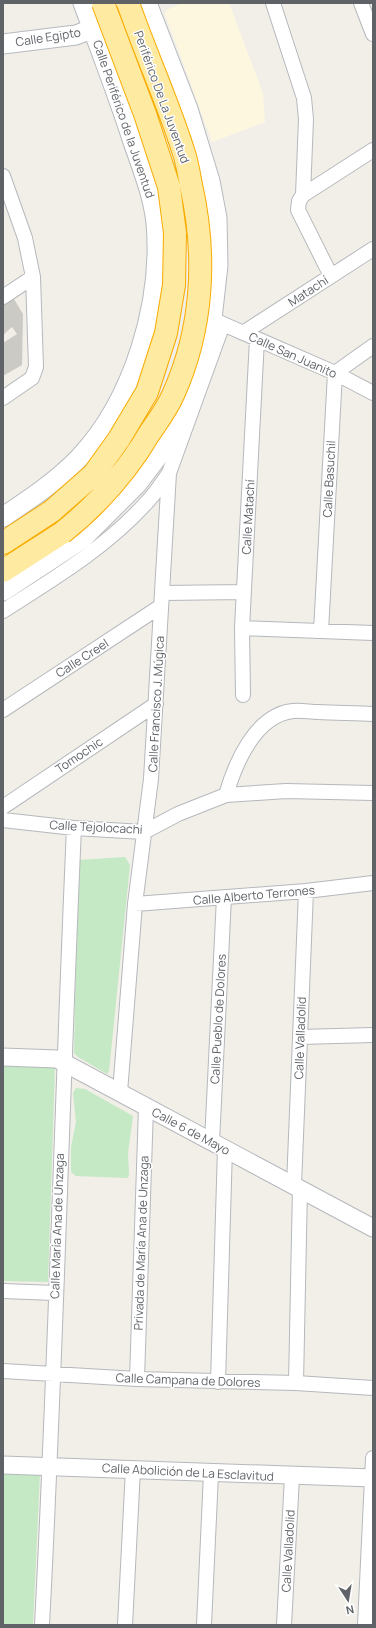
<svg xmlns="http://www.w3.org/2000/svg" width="376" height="1628" font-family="Manrope,sans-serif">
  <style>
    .commercial { fill: #fef7e0 }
    .green { fill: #c5e8c5 }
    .building { fill: #cccac5 }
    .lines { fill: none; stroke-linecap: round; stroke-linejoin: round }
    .minor-casing { stroke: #b5b8bc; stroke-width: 16 }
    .tertiary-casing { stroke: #b5b8bc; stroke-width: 19 }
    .secondary-casing { stroke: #b6babf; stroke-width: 21 }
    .trunk-casing { stroke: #f9ab00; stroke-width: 24 }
    .minor { stroke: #fff; stroke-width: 14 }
    .tertiary { stroke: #fff; stroke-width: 17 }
    .secondary { stroke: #fff; stroke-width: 19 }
    .trunk { stroke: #feeaa1; stroke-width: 22 }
    .trunk-bridge-casing { stroke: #f9ab00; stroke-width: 24; stroke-linecap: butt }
    .trunk-bridge { stroke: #feeaa1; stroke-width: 22 }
    .labels { text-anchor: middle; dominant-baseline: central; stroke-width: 3; stroke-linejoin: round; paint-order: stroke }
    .street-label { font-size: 12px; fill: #5f6368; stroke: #fff }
  </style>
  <rect width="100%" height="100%" fill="#f1efe8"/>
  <!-- commercial -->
  <path class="commercial" d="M182,3H229L263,93L265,122L212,142L165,14L167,10Z"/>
  <!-- green -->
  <path class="green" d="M125,857L130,865L109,1071L107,1074L78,1057L74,1053L78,860Z
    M3,1065L55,1066L48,1282L3,1281Z
    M76,1088L85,1089L133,1116L128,1153L129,1174L128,1178L76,1176L71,1172V1147L76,1122L73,1093Z
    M3,1472L40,1473L33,1625H3Z"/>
  <!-- building -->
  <path class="building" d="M14,299L23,314L22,365L3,376V343L17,334L12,327L3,335V304Z"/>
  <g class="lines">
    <defs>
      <path id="minor" d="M273,3L304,98L306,119L303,195
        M361,3L373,34
        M3,176L25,238L33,277L36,367L32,378L3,398
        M331,276L298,210L299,201L303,195L373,150
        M3,297L33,277
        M214,320L335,373L373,393
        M243,333L373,249
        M163,593L244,592
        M3,611C53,579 107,547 147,502C155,494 162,483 169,473
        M242,628L373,633
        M321,631L335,373L373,346
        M243,695L242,628L257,339
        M3,710L161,606
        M226,795C235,764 255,715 293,711C301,710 310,712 318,712C336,713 355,713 373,714
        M3,807L156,704
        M3,820L74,828L144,832L178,814L226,795L286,791L373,793
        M135,904L306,891L373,883
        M300,1037L373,1035
        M120,1092L135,904L151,779L169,473L223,324
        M212,1142L224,897
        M294,1185L306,891
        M3,1291L55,1293
        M3,1371L137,1379L296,1383L373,1388
        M137,1379L146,1107
        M218,1382L225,1148
        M296,1383L300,1188
        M42,1625C56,1359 62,1094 74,828
        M125,1625L133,1469
        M204,1625L211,1474
        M284,1625L292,1477
        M365,1625L373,1458"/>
      <path id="tertiary" d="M3,1057L57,1059L373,1228
        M3,1465L373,1478"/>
      <path id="secondary" d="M3,44L76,35L146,8
        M3,517C30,499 57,481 79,458C134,400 163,302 156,223C153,195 142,168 133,142C118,95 100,49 83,3
        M3,591L82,539L137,484L165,447L188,398L212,319L218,265L217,218L210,181L188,109L147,3"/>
      <path id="trunk" d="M3,543L52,511
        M3,571L62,533"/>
    </defs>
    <!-- minor casing -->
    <use href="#minor" class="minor-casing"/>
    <!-- tertiary casing -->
    <use href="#tertiary" class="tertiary-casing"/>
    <!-- secondary casing -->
    <use href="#secondary" class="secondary-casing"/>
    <!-- trunk casing -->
    <use href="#trunk" class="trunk-casing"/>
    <!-- minor -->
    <use href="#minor" class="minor"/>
    <!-- tertiary -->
    <use href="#tertiary" class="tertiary"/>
    <!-- secondary -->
    <use href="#secondary" class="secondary"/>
    <!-- trunk -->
    <use href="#trunk" class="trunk"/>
    <defs>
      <path id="trunk-bridge" d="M52,511L94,474L119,439L147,392L166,333L174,285L175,233L169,187L145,114L103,3
        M62,533C97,505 126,473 149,434C157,422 167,409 173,395C203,329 207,256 191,185C189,174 187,161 183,150C167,100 145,52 128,3"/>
    </defs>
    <!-- trunk-bridge casing -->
    <use href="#trunk-bridge" class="trunk-bridge-casing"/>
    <!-- trunk-bridge -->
    <use href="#trunk-bridge" class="trunk-bridge"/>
  </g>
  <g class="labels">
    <!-- street labels -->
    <g class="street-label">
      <text transform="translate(48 37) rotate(-9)">Calle Egipto</text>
      <text transform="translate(162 97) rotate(70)">Periférico De La Juventud</text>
      <text transform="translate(124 119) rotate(71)">Calle Periférico de la Juventud</text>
      <text transform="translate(308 291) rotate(-33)">Matachí</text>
      <text transform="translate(293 355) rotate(24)">Calle San Juanito</text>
      <text transform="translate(329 479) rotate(-87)">Calle Basuchil</text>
      <text transform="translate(248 517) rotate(-87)">Calle Matachí</text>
      <text transform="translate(82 658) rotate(-33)">Calle Creel</text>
      <text transform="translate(156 704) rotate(-87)">Calle Francisco J. Múgica</text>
      <text transform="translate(79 755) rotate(-34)">Tomochic</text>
      <text transform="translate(96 827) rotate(3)">Calle Tejolocachi</text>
      <text transform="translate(254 895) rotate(-5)">Calle Alberto Terrones</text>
      <text transform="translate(218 1019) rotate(-87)">Calle Pueblo de Dolores</text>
      <text transform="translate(300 1038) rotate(-88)">Calle Valladolid</text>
      <text transform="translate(191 1131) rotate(28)">Calle 6 de Mayo</text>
      <text transform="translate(57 1226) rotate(-88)">Calle María Ana de Unzaga</text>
      <text transform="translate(141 1243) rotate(-88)">Privada de María Ana de Unzaga</text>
      <text transform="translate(188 1380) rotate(2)">Calle Campana de Dolores</text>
      <text transform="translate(188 1472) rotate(3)">Calle Abolición de La Esclavitud</text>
      <text transform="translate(288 1551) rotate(-87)">Calle Valladolid</text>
    </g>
  </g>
  <!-- border -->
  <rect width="376" height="1628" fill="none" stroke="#5f6368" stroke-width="8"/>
  <!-- north arrow -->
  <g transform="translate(348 1600) rotate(168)" stroke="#ffffff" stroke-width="3" paint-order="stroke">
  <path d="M0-3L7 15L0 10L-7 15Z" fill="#5f6368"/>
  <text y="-6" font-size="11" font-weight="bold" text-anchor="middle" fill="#5f6368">N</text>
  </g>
</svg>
